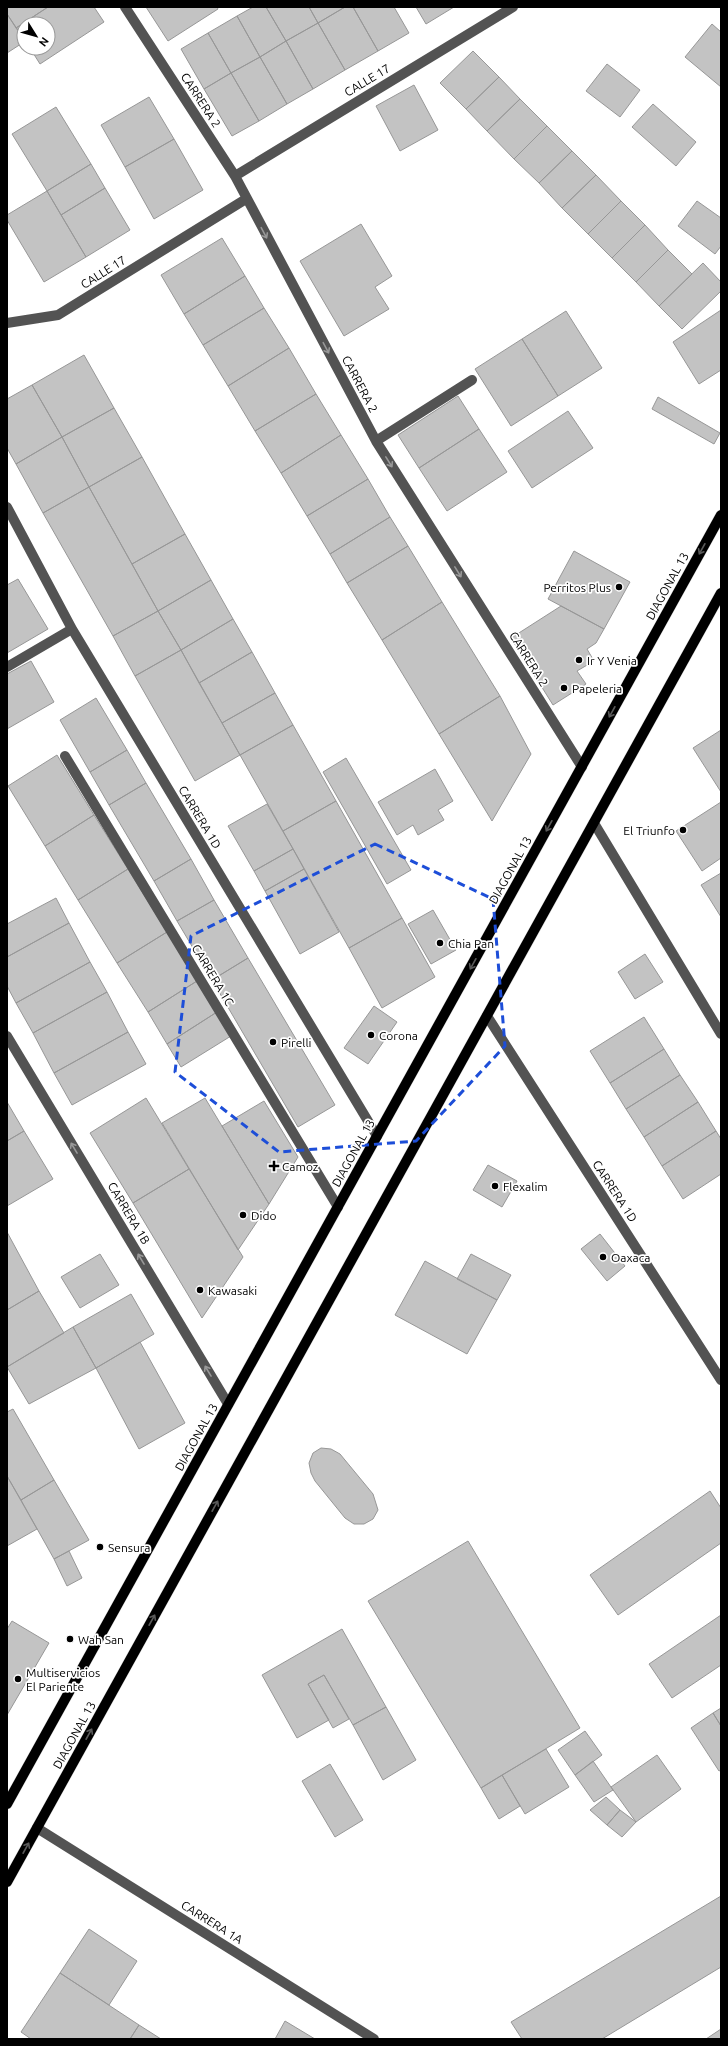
<svg xmlns="http://www.w3.org/2000/svg" width="728" height="2046" font-family="Ubuntu,sans-serif">
  <style>
    .building { fill: #c3c3c3; stroke: #979797 }
    .lines { fill: none; stroke-linecap: round; stroke-linejoin: round }
    .major-casing { stroke: #dbdbdb; stroke-width: 11 }
    .minor { stroke: #535353; stroke-width: 10 }
    .major { stroke: #000; stroke-width: 10 }
    .oneway { stroke: #989898 }
    .oneway2 { stroke: #595959 }
    .marked { fill: none; stroke: #1d4ed8; stroke-width: 3; stroke-dasharray: 8 5; stroke-linejoin: round }
    .poi-dot { fill: #000; stroke: #fff; stroke-width: 1.5 }
    .labels { text-anchor: middle; dominant-baseline: central; stroke-width: 3.5; stroke-linejoin: round; paint-order: stroke }
    .street-label { font-size: 12px; fill: #000; stroke: #fff }
    .poi-label { font-size: 12px; fill: #000; stroke: #fff; text-anchor: start }
  </style>
  <rect width="100%" height="100%" fill="#fff"/>
  <!-- building -->
  <path class="building" d="M7,7H48L16,28L7,14Z
    M48,7H94L104,22L40,64L30,48H48V24H24V39L16,28Z
    M146,7H217L218,9L168,41Z
    M253,7H266L286,41L260,57L237,16Z
    M266,7H309L318,23L286,41Z
    M309,7H345L318,23Z
    M345,7H353L378,51L345,70L318,23Z
    M353,7H394L409,33L378,51Z
    M416,7H454L426,24Z
    M7,14L24,39V42L7,53Z
    M237,16L260,57L231,73L208,33Z
    M318,23L345,70L313,89L286,41Z
    M712,24L721,32V87L685,57Z
    M208,33L231,73L204,89L181,49Z
    M286,41L313,89L287,104L260,57Z
    M473,51L499,77L466,109L440,83Z
    M260,57L287,104L259,121L231,73Z
    M607,64L640,90L620,117L586,91Z
    M231,73L259,121L232,136L204,89Z
    M499,77L520,99L487,131L466,109Z
    M414,85L438,130L400,151L376,106Z
    M149,97L174,139L125,167L101,125Z
    M520,99L547,126L514,159L487,131Z
    M653,104L696,142L676,166L632,127Z
    M56,107L91,164L47,191L12,134Z
    M547,126L572,151L539,183L514,159Z
    M174,139L203,190L154,219L125,167Z
    M572,151L596,175L562,208L539,183Z
    M91,164L105,188L61,215L47,191Z
    M596,175L621,201L588,234L562,208Z
    M105,188L130,230L86,257L61,215Z
    M47,191L86,257L44,282L7,220V215Z
    M621,201L645,225L612,258L588,234Z
    M697,201L721,218V246L715,254L678,226Z
    M361,224L392,276L375,287L389,309L344,336L300,261Z
    M645,225L668,250L636,282L612,258Z
    M222,238L245,276L184,314L161,275Z
    M668,250L692,274L659,306L636,282Z
    M703,263L721,282V291L682,329L659,306Z
    M245,276L264,308L203,345L184,314Z
    M264,308L289,348L228,386L203,345Z
    M721,310V370L699,384L673,342Z
    M566,311L602,368L558,396L522,339Z
    M522,339L558,396L511,426L475,369Z
    M289,348L316,394L255,431L228,386Z
    M84,355L114,408L62,437L32,385Z
    M32,385L62,437L16,464L7,448V399Z
    M316,394L341,435L281,473L255,431Z
    M458,396L479,429L419,468L398,435Z
    M658,397L720,433L714,444L652,409Z
    M114,408L142,457L89,487L62,437Z
    M568,411L593,448L532,488L508,451Z
    M479,429L507,472L447,511L419,468Z
    M341,435L368,479L307,516L281,473Z
    M62,437L89,487L43,513L16,464Z
    M142,457L185,534L132,564L89,487Z
    M368,479L390,517L330,554L307,516Z
    M89,487L158,611L113,636L43,513Z
    M390,517L408,546L347,583L330,554Z
    M185,534L211,580L158,611L132,564Z
    M408,546L442,602L382,640L347,583Z
    M574,551L630,582L604,629L548,599Z
    M18,579L48,629L7,653V585Z
    M211,580L233,619L181,650L158,611Z
    M442,602L500,696L439,734L382,640Z
    M561,606L604,629L596,643L587,649L594,661L577,671L586,684L553,705L511,638Z
    M158,611L181,650L135,676L113,636Z
    M233,619L252,652L199,683L181,650Z
    M181,650L240,755L195,781L135,676Z
    M252,652L275,693L222,723L199,683Z
    M31,661L54,702L7,729V674Z
    M275,693L293,725L240,755L222,723Z
    M500,696L531,754L492,821L439,734Z
    M96,698L127,750L90,772L60,720Z
    M293,725L336,801L283,831L240,755Z
    M721,730V792L693,748Z
    M127,750L146,783L109,805L90,772Z
    M57,755L94,815L45,846L8,786Z
    M346,758L411,870L387,884L323,772Z
    M435,769L453,801L438,810L444,820L418,835L413,825L397,835L378,802Z
    M146,783L191,859L154,881L109,805Z
    M336,801L402,918L349,948L283,831Z
    M721,802V858L702,871L676,831Z
    M267,804L293,849L254,871L228,826Z
    M94,815L128,869L78,900L45,846Z
    M293,849L304,869L265,891L254,871Z
    M191,859L214,900L177,921L154,881Z
    M128,869L167,932L117,963L78,900Z
    M304,869L339,932L300,954L265,891Z
    M721,873V917L701,885Z
    M56,898L69,923L7,957V924Z
    M214,900L248,958L212,980L177,921Z
    M433,910L456,950L431,964L408,924Z
    M402,918L435,977L382,1008L349,948Z
    M69,923L90,962L16,1003L7,986V957Z
    M167,932L197,981L148,1012L117,963Z
    M645,954L663,982L635,999L618,972Z
    M248,958L335,1105L298,1127L212,980Z
    M90,962L107,992L33,1033L16,1003Z
    M197,981L217,1012L167,1044L148,1012Z
    M107,992L128,1032L54,1073L33,1033Z
    M374,1006L397,1022L368,1064L344,1048Z
    M217,1012L231,1036L181,1067L167,1044Z
    M644,1017L664,1049L610,1083L590,1051Z
    M128,1032L146,1064L72,1105L54,1073Z
    M664,1049L680,1075L626,1109L610,1083Z
    M680,1075L698,1102L644,1137L626,1109Z
    M146,1098L189,1169L133,1203L90,1133Z
    M205,1098L269,1204L238,1250L162,1123Z
    M264,1101L298,1157L269,1204L222,1126Z
    M7,1102L24,1131L7,1141Z
    M698,1102L716,1131L662,1166L644,1137Z
    M24,1131L53,1179L7,1206V1141Z
    M716,1131L721,1139V1174L683,1199L662,1166Z
    M488,1165L517,1181L502,1207L473,1190Z
    M189,1169L243,1257L202,1318L133,1203Z
    M7,1232L39,1291L7,1310Z
    M600,1234L625,1266L607,1281L581,1249Z
    M100,1254L119,1285L80,1308L61,1277Z
    M471,1254L511,1275L497,1300L457,1279Z
    M425,1261L497,1300L467,1354L395,1315Z
    M39,1291L64,1333L7,1367V1310Z
    M131,1294L154,1334L96,1368L73,1327Z
    M73,1327L96,1368L29,1404L7,1367Z
    M140,1342L185,1423L139,1449L96,1368Z
    M13,1409L54,1480L21,1500L7,1476V1412Z
    M321,1448L331,1449L340,1454L373,1494L378,1510L373,1519L364,1524H354L345,1518L315,1481L311,1473L309,1463L313,1453Z
    M7,1476L37,1529L7,1546Z
    M54,1480L89,1540L54,1559L21,1500Z
    M710,1491L721,1508V1543L618,1615L590,1575Z
    M468,1541L580,1728L481,1788L368,1601Z
    M69,1551L82,1578L67,1586L54,1559Z
    M721,1615V1665L672,1698L649,1664Z
    M12,1621L49,1643L7,1715V1629Z
    M342,1629L386,1707L353,1725L324,1675L308,1684L329,1720L297,1738L262,1675Z
    M324,1675L349,1719L333,1728L308,1684Z
    M386,1707L416,1760L383,1780L353,1725Z
    M721,1708V1726L713,1713Z
    M713,1713L721,1726V1770L719,1771L691,1728Z
    M585,1731L602,1755L575,1775L558,1750Z
    M546,1749L569,1787L525,1814L502,1775Z
    M657,1755L681,1789L636,1822L611,1787Z
    M593,1761L613,1790L594,1802L575,1775Z
    M330,1764L363,1820L335,1837L302,1781Z
    M502,1775L520,1806L499,1819L481,1788Z
    M606,1797L620,1810L607,1825L590,1810Z
    M620,1810L636,1822L622,1837L607,1825Z
    M721,1896V1967L602,2039H522L511,2022Z
    M89,1929L137,1961L109,2005L60,1973Z
    M60,1973L139,2025L130,2039H31L21,2032Z
    M285,2021L315,2039H275Z
    M139,2025L161,2039H130Z
    M721,2029V2039H706Z"/>
  <g class="lines">
    <defs>
      <path id="major" d="M7,1804L721,515
        M7,1882L721,593"/>
    </defs>
    <!-- major casing -->
    <use href="#major" class="major-casing"/>
    <!-- minor -->
    <path class="minor" d="M125,7L235,176L376,441L582,767
      M235,176L513,7
      M7,323L58,315L246,199
      M376,441L472,380
      M7,507L72,629L377,1136
      M7,667L72,629
      M65,756L338,1207
      M594,823L721,1034
      M487,1016L721,1380
      M7,1036L228,1404
      M37,1828L374,2039"/>
    <!-- major -->
    <use href="#major" class="major"/>
  </g>
  <!-- one-way arrows -->
  <defs><path id="oneway-shaft" d="M-6 0H5M1.5-3L5.5 0L1.5 3" fill="none" stroke-width="1.6" stroke-linecap="round" stroke-linejoin="round"/></defs>
  <g class="oneway">
    <use href="#oneway-shaft" transform="translate(264 233) rotate(62)"/>
    <use href="#oneway-shaft" transform="translate(326 348) rotate(62)"/>
    <use href="#oneway-shaft" transform="translate(389 462) rotate(58)"/>
    <use href="#oneway-shaft" transform="translate(458 572) rotate(58)"/>
    <use href="#oneway-shaft" transform="translate(74 1148) rotate(-121)"/>
    <use href="#oneway-shaft" transform="translate(141 1259) rotate(-121)"/>
    <use href="#oneway-shaft" transform="translate(208 1371) rotate(-121)"/>
  </g>
  <g class="oneway2">
    <use href="#oneway-shaft" transform="translate(702 549) rotate(119)"/>
    <use href="#oneway-shaft" transform="translate(612 712) rotate(119)"/>
    <use href="#oneway-shaft" transform="translate(549 826) rotate(119)"/>
    <use href="#oneway-shaft" transform="translate(473 964) rotate(119)"/>
    <use href="#oneway-shaft" transform="translate(215 1506) rotate(-61)"/>
    <use href="#oneway-shaft" transform="translate(152 1620) rotate(-61)"/>
    <use href="#oneway-shaft" transform="translate(89 1734) rotate(-61)"/>
    <use href="#oneway-shaft" transform="translate(26 1848) rotate(-61)"/>
  </g>
  <!-- marked area -->
  <path class="marked" d="M375,844L493,899L505,1046L416,1141L279,1152L175,1072L191,936Z"/>
  <!-- markers -->
  <g class="poi-dot">
    <circle cx="619" cy="587" r="4"/>
    <circle cx="579" cy="660" r="4"/>
    <circle cx="564" cy="688" r="4"/>
    <circle cx="683" cy="830" r="4"/>
    <circle cx="440" cy="943" r="4"/>
    <circle cx="371" cy="1035" r="4"/>
    <circle cx="273" cy="1042" r="4"/>
    <path d="M272 1160h4v4h4v4h-4v4h-4v-4h-4v-4h4z"/>
    <circle cx="495" cy="1186" r="4"/>
    <circle cx="243" cy="1215" r="4"/>
    <circle cx="603" cy="1257" r="4"/>
    <circle cx="200" cy="1290" r="4"/>
    <circle cx="100" cy="1547" r="4"/>
    <circle cx="70" cy="1639" r="4"/>
    <circle cx="18" cy="1679" r="4"/>
  </g>
  <g class="labels">
    <!-- street labels -->
    <g class="street-label">
      <text transform="translate(367 80) rotate(-31)">CALLE 17</text>
      <text transform="translate(201 100) rotate(57)">CARRERA 2</text>
      <text transform="translate(103 272) rotate(-32)">CALLE 17</text>
      <text transform="translate(360 384) rotate(62)">CARRERA 2</text>
      <text transform="translate(667 586) rotate(-61)">DIAGONAL 13</text>
      <text transform="translate(529 659) rotate(58)">CARRERA 2</text>
      <text transform="translate(200 817) rotate(59)">CARRERA 1D</text>
      <text transform="translate(510 870) rotate(-61)">DIAGONAL 13</text>
      <text transform="translate(213 975) rotate(59)">CARRERA 1C</text>
      <text transform="translate(353 1153) rotate(-61)">DIAGONAL 13</text>
      <text transform="translate(615 1191) rotate(57)">CARRERA 1D</text>
      <text transform="translate(129 1213) rotate(59)">CARRERA 1B</text>
      <text transform="translate(196 1437) rotate(-61)">DIAGONAL 13</text>
      <text transform="translate(74 1735) rotate(-61)">DIAGONAL 13</text>
      <text transform="translate(212 1922) rotate(32)">CARRERA 1A</text>
    </g>
    <!-- poi labels -->
    <g class="poi-label">
      <text x="611" y="587" text-anchor="end">Perritos Plus</text>
      <text x="587" y="660">Ir Y Venia</text>
      <text x="572" y="688">Papeleria</text>
      <text x="675" y="830" text-anchor="end">El Triunfo</text>
      <text x="448" y="943">Chia Pan</text>
      <text x="379" y="1035">Corona</text>
      <text x="281" y="1042">Pirelli</text>
      <text x="282" y="1166">Camoz</text>
      <text x="503" y="1186">Flexalim</text>
      <text x="251" y="1215">Dido</text>
      <text x="611" y="1257">Oaxaca</text>
      <text x="208" y="1290">Kawasaki</text>
      <text x="108" y="1547">Sensura</text>
      <text x="78" y="1639">Wah San</text>
      <text x="26" y="1672">Multiservicios<tspan x="26" dy="14">El Pariente</tspan></text>
    </g>
  </g>
  <!-- border -->
  <rect width="728" height="2046" fill="none" stroke="#000000" stroke-width="16"/>
  <!-- north arrow -->
  <g transform="translate(36 36) rotate(127)"><circle r="19" fill="#ffffff" stroke="#999999"/>
  <path d="M0-3L7 15L0 10L-7 15Z" fill="#000000"/>
  <text y="-6" font-size="11" font-weight="bold" text-anchor="middle" fill="#000000">N</text>
  </g>
</svg>
